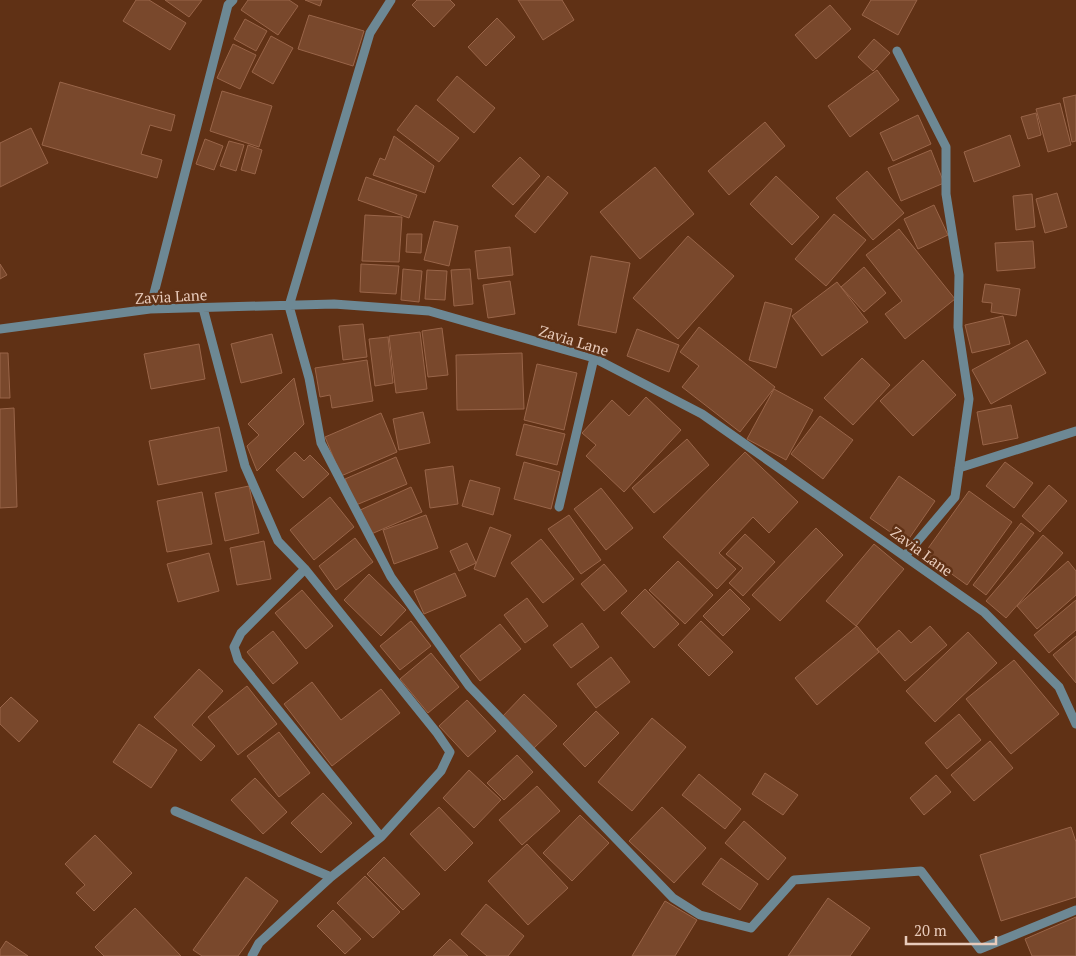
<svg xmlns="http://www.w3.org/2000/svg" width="1076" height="956" font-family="'PT Serif',serif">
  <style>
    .building { fill: #79482c; stroke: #996549 }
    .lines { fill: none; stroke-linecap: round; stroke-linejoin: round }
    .minor { stroke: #6d8894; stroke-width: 9 }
    .labels { text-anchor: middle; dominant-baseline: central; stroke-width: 5; stroke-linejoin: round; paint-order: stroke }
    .street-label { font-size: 15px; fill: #e8cbbb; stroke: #603115 }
  </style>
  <rect width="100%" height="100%" fill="#603115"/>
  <!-- building -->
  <path class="building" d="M136,0H149L186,23L170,50L123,21Z
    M165,0H202L189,17Z
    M248,0H289L298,6L278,35L241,10Z
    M305,0H322L320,6Z
    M417,0H450L455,5L434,27L412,5Z
    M518,0H562L574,20L543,40Z
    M871,0H917L898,35L862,15Z
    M830,5L851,29L816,59L795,35Z
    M309,15L364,31L353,66L298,49Z
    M497,18L515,37L486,66L468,47Z
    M245,19L267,31L256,51L234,39Z
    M271,36L293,48L273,84L252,72Z
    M874,39L890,53L873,71L858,57Z
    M233,44L256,55L240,89L217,78Z
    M877,70L899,100L850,137L828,106Z
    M457,76L495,108L474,133L437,100Z
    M60,82L175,115L171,131L150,125L141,154L162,160L157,178L42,145Z
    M222,91L272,106L259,147L210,131Z
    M1076,95V141L1072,142L1063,98Z
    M1060,103L1071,145L1048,152L1036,109Z
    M416,105L459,138L439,162L397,130Z
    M1036,113L1041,135L1028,139L1021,117Z
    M918,115L931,144L893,161L880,133Z
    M765,122L785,146L729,195L708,171Z
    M31,128L48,163L0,187V143Z
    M1010,135L1020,166L974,182L964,152Z
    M394,136L434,166L425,193L373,175L380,158L385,160Z
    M205,139L223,146L214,170L196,164Z
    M229,141L244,145L236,171L220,166Z
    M248,145L262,150L255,174L241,170Z
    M931,150L944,183L901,201L888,168Z
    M520,157L540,176L513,205L492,186Z
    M655,167L694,214L640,259L600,212Z
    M867,171L904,213L873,240L836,198Z
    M548,176L568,193L535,233L515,216Z
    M776,176L819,217L792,245L750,204Z
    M366,177L417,195L409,218L358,200Z
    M1057,193L1067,227L1045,233L1036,199Z
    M1032,194L1035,227L1016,230L1013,196Z
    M934,205L948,235L918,249L904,219Z
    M834,214L866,240L826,286L795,259Z
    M365,215L402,217L399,262L362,261Z
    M434,221L458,226L449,266L424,260Z
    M899,229L955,299L905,339L885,314L902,301L866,255Z
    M407,234H422L421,253L406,252Z
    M688,236L734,276L678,339L633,298Z
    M1033,241L1035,268L997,271L995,243Z
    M510,247L513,275L478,279L475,251Z
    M591,256L630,263L616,333L578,325Z
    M0,264L7,275L0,279Z
    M361,264L399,266L396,294L360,292Z
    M864,267L886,293L864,312L841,287Z
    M403,269L422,271L419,302L401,300Z
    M470,269L473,304L454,306L451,270Z
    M427,270L447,271L445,300L425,299Z
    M510,281L515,314L488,318L483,285Z
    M837,282L868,322L822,356L792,316Z
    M985,284L1020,289L1016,316L991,312L992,303L982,302Z
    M765,302L792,309L776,368L749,360Z
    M1003,316L1010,344L972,353L965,325Z
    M363,324L367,357L343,360L339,326Z
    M699,327L775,387L740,432L682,387L699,366L680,352Z
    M442,328L448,375L428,377L422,331Z
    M637,329L679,345L669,372L627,356Z
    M420,332L427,389L396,393L389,336Z
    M272,334L282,373L241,383L231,344Z
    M388,337L393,383L375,386L369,339Z
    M1027,340L1046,373L991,404L972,370Z
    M199,344L205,379L151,389L144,354Z
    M0,353H8L10,398H0Z
    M522,353L524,409L457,410L456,355Z
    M862,358L890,385L853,425L824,398Z
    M367,360L373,401L332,408L330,395L320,397L315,368Z
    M923,360L956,395L913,436L880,401Z
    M537,364L577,373L564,430L524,420Z
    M294,378L304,424L257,471L247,446L259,435L248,424Z
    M774,389L813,410L786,460L747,439Z
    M646,397L681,430L624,492L586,456L596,445L582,433L612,400L629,416Z
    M1011,405L1018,438L983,445L977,412Z
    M14,408L17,507L0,508V409Z
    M423,412L430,443L399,450L393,419Z
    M381,413L397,452L341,476L325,437Z
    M820,416L853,440L823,479L791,454Z
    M524,424L565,434L557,465L516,455Z
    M219,427L227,471L158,485L149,441Z
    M687,439L709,465L654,513L632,488Z
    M295,452L304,461L310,455L329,474L303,498L276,470Z
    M745,452L798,502L769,533L753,517L719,553L736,569L717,589L663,537Z
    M396,457L407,484L356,505L345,479Z
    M524,462L560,472L551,509L514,499Z
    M1005,462L1033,483L1014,508L986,486Z
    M453,466L458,504L430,508L425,470Z
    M899,476L935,501L906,543L870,518Z
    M470,480L500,488L493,515L462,506Z
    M1049,485L1067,501L1040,532L1022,516Z
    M249,486L259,533L225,541L215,493Z
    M411,487L422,512L369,535L358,511Z
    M601,488L633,528L606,550L574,509Z
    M969,491L1012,522L967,585L924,554Z
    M202,492L212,544L167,552L157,501Z
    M330,497L354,527L314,560L290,530Z
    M426,515L438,548L394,564L383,530Z
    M569,515L601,560L581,574L548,529Z
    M1021,523L1034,533L986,595L973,585Z
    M490,527L511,535L495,577L474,569Z
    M816,528L843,555L780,621L752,595Z
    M745,534L775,562L743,596L729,583L743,568L726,554Z
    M1043,535L1063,553L1006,618L986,601Z
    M355,538L373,562L336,590L319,566Z
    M541,539L574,579L543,603L511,563Z
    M264,541L271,579L237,585L230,548Z
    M467,543L476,563L459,571L450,551Z
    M874,544L904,569L856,626L826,601Z
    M209,553L219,591L178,602L167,564Z
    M678,561L713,595L685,624L649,590Z
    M1068,561L1076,571V595L1037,629L1017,606Z
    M604,564L627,591L604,611L581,584Z
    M455,573L466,596L424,614L414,591Z
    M369,574L406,610L381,636L344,600Z
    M645,589L679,624L654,648L621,613Z
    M730,589L750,609L723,636L703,616Z
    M302,590L333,626L306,649L275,613Z
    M527,598L548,626L525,643L504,615Z
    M1076,600V630L1049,653L1034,635Z
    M411,621L431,646L400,670L380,646Z
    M701,621L733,652L709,676L678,645Z
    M582,623L599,647L571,668L553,645Z
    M500,624L521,649L480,681L460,656Z
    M857,626L879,652L817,705L795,678Z
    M930,626L947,645L905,681L877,649L899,630L911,643Z
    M273,631L298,663L273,684L247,652Z
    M968,632L997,663L935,722L906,691Z
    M1076,636V683L1053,655Z
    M431,653L459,687L428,713L400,679Z
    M611,657L630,682L596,708L577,684Z
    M1014,660L1059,714L1011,754L966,699Z
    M199,669L223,691L192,725L215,746L201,761L154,717Z
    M312,682L341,720L381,689L400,713L332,766L284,704Z
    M247,686L277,724L238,755L208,717Z
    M524,694L557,726L534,748L502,717Z
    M11,697L38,721L19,742L0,724V708Z
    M467,700L496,731L468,757L439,726Z
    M596,711L619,733L585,767L563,744Z
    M959,714L981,740L947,769L925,743Z
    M652,718L686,747L632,811L598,782Z
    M139,724L177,750L151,788L113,762Z
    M279,732L310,773L279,797L247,756Z
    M990,741L1013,768L974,801L951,775Z
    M517,755L533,772L504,800L487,783Z
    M469,770L501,800L474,828L443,798Z
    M765,773L798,795L783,815L752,794Z
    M699,774L741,809L725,829L682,795Z
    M936,775L951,792L924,815L910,798Z
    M255,778L287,812L263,834L231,800Z
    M537,786L560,811L522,845L499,820Z
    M323,793L352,823L321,853L291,823Z
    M439,807L473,843L445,871L410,834Z
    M662,807L706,848L674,883L629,841Z
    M580,815L609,843L572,881L543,853Z
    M744,821L786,858L768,880L725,843Z
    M1071,827L1076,842V897L1001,921L980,855Z
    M95,835L132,873L94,911L76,893L85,885L65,864Z
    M527,844L568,888L528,925L488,881Z
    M384,857L420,894L403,910L367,874Z
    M721,858L758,884L740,910L702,884Z
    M365,876L400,912L373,938L337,903Z
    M246,877L278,901L238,956H202L193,950Z
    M828,898L870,928L850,956H788Z
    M665,901L697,920L675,956H632Z
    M486,904L524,936L508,956H487L461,934Z
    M135,908L181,956H104L95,947Z
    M333,910L361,939L345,954L317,926Z
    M1076,917V956H1032L1025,939Z
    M450,939L468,956H433Z
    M6,941L28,956H0V950Z"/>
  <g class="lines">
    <!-- minor -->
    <path class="minor" d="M391,0L370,33L289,306L309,378L321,443L391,577L469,686L673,898L700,915L751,928L794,880L921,871L980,949L1076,910
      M897,51L946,147V194L959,275L958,327L969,399L955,497L905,556
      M203,308L245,466L278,541L305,569L437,733L450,752L441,771L381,837L331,877L259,943L252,956
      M150,309L228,5L233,0
      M0,329L150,309L334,304L429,311L594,358L702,414L984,612L1059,687L1076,724
      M959,468L1076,431
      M559,507L594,358
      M305,569L241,633L234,647L238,660L381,837
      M175,811L331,877"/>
  </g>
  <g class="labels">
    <!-- street labels -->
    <g class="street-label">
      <text transform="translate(171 296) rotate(-3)">Zavia Lane</text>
      <text transform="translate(574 340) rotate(17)">Zavia Lane</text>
      <text transform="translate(922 551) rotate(36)">Zavia Lane</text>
    </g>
  </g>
  <!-- scale -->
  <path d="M906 936v8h90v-8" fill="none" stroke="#e8cbbb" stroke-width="2.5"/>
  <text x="914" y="936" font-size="15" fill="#e8cbbb" stroke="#603115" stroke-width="4" paint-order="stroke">20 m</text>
</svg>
